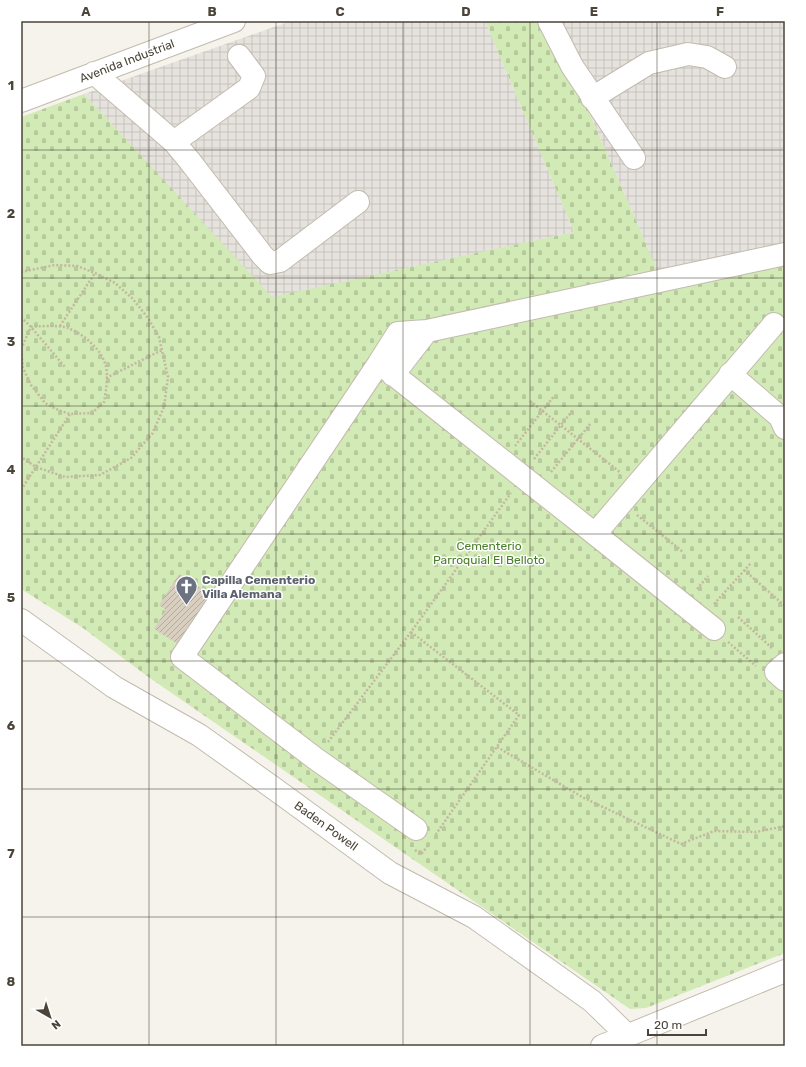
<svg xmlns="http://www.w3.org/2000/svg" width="806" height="1067" font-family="Rubik,sans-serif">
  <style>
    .industrial { fill: url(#industrial-grid) }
    .cemetery { fill: url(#cemetery-stones) }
    .building { fill: url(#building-hatch) }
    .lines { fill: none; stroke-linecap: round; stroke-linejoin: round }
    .minor-casing { stroke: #c2bbae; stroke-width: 24 }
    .path { stroke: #c4b79f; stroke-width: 2.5; stroke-dasharray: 2 2; stroke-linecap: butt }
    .minor { stroke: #fff; stroke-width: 22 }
    .grid { fill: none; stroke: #4b4439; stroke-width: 1; stroke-opacity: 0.55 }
    .labels { text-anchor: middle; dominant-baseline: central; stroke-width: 3; stroke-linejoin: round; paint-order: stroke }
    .street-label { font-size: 12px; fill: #4b4439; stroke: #fff }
    .park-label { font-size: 12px; fill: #4a7f2a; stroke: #fff }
    .worship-label { font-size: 12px; font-weight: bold; fill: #5b616d; stroke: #fff; text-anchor: start }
    .neatline { fill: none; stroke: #4b4439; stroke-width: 1.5 }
    .grid-label { font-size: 13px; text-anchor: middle; font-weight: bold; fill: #4b4439 }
  </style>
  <defs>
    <pattern id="industrial-grid" width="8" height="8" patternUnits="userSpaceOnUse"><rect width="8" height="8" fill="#e6e2dd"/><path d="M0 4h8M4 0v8" fill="none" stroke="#c7c3be"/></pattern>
    <pattern id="cemetery-stones" width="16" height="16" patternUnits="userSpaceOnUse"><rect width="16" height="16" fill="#d2eab5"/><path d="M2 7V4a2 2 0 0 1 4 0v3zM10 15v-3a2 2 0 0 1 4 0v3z" fill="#b6ca9c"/></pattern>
    <pattern id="building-hatch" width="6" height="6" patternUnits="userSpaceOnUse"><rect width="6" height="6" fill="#d8cfc1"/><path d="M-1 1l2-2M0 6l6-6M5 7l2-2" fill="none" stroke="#b1aa9e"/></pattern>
  </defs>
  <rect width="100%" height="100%" fill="#f6f3ec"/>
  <!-- industrial -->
  <path class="industrial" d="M291,21H485L574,232L271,298L84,94Z
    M549,21H785V246L658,274L635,218Z"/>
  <!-- cemetery -->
  <path class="cemetery" d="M485,21H549L635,218L658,273L785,246V953L646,1008L630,1009L147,676L83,628L21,589V117L84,94L272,297L574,232Z"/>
  <!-- building -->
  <path class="building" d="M179,574L216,598L196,631L189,626L178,644L154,629L166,610L159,605Z"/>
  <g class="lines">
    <defs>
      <path id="minor" d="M549,21L572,66L634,158
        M94,73L174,142L189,160L263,256L270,263L280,261L358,202
        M592,98L649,63L688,54L707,57L725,67
        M21,101L234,21
        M174,142L249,88L254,76L239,56
        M379,363L398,333L427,331
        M730,374L780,417L785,428
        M393,375L427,331L785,254
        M21,620L114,687L199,735L272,787L390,873L474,917L592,1001L627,1035
        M714,629L595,534L774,324
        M785,664L776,672L785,680
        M416,829L316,759L182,657L379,363L595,534
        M602,1046L785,971"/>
    </defs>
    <!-- minor casing -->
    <use href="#minor" class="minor-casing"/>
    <!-- path -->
    <path class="path" d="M21,272L55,265L77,266L95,273L115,283L132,298L148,318L159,337L168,377L164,407L152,434L131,458L100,475L65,477L36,467L21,457
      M21,317L31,327L65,367
      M60,326L95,273
      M21,349L31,327C39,326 60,325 68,328C83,334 99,347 105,363C109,373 106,392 104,402L92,413L70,414L58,410L45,403L31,385L23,368L21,351
      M106,378L162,350
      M530,401L621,473
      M515,446L554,396
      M534,459L573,410
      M551,472L591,423
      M21,490L70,414
      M637,515L683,552
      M744,570L785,606
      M697,589L708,576
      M714,604L751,563
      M738,617L773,649
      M411,632L519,715L436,834
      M728,642L756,666
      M328,742L411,632L511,493
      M497,747L584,798L681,844L714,831L756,832L785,826
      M415,850L421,854L427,847"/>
    <!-- minor -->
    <use href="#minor" class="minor"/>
  </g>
  <!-- grid -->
  <path class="grid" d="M149,21V1046M276,21V1046M403,21V1046M530,21V1046M657,21V1046M21,150H785M21,278H785M21,406H785M21,534H785M21,661H785M21,789H785M21,917H785"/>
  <!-- icons -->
  <defs>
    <symbol id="church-pin" viewBox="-11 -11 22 30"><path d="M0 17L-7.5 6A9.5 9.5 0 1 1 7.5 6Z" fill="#6b7280" stroke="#fff"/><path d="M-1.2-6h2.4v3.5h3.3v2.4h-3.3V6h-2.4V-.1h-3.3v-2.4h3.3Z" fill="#fff"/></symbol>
  </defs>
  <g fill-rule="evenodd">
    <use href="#church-pin" x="174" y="574" width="25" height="34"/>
  </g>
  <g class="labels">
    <!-- street labels -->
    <g class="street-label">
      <text transform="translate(127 61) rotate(-21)">Avenida Industrial</text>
      <text transform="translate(326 826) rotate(36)">Baden Powell</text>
    </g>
    <!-- park labels -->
    <g class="park-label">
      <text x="489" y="546">Cementerio<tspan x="489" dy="14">Parroquial El Belloto</tspan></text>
    </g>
    <!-- worship labels -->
    <g class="worship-label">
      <text x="202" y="580">Capilla Cementerio<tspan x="202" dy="14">Villa Alemana</tspan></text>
    </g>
  </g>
  <!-- border -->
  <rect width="806" height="1067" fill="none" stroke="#ffffff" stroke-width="44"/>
  <!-- north arrow -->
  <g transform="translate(50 1017) rotate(141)" stroke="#ffffff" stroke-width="3" paint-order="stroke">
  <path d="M0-3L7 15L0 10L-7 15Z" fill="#4b4439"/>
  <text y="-6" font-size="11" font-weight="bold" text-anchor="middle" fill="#4b4439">N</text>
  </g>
  <!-- scale -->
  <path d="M648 1029v6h58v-6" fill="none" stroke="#4b4439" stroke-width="2"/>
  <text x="654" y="1029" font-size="12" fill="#4b4439" stroke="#ffffff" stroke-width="3" paint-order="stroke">20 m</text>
  <rect x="22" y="22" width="762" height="1023" class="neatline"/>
  <g class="grid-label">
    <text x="86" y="16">A</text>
    <text x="212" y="16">B</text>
    <text x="340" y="16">C</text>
    <text x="466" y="16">D</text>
    <text x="594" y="16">E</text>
    <text x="720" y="16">F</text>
    <text x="11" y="90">1</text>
    <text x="11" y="218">2</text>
    <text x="11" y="346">3</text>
    <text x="11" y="474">4</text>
    <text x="11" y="602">5</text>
    <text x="11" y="730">6</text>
    <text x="11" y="858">7</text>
    <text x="11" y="986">8</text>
  </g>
</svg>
